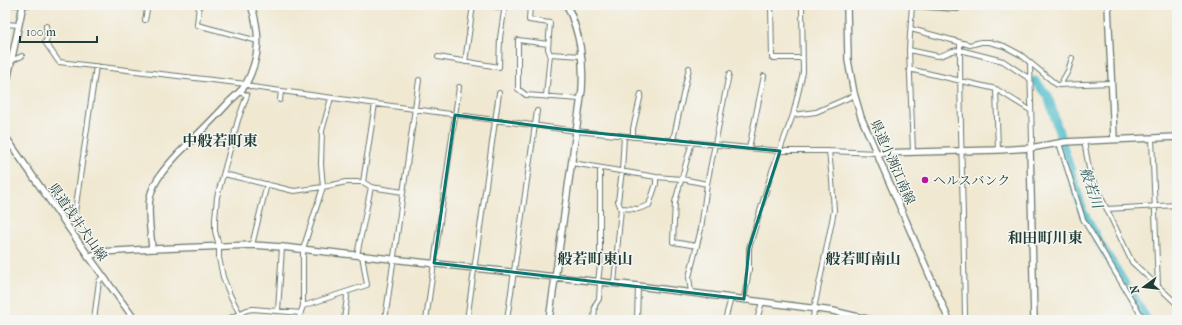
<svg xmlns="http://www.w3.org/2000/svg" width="1182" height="325" font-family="'IM FELL French Canon','Noto Serif JP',serif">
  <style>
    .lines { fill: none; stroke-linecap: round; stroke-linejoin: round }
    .river { stroke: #52bdcd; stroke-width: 9 }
    .street-casing { stroke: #68796b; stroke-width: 6 }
    .secondary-casing { stroke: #68796b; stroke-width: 8 }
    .street { stroke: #fff; stroke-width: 4 }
    .secondary { stroke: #fff; stroke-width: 5.5 }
    .marked { fill: none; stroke: #0f766e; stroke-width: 3; stroke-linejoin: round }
    .poi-dot { fill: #b5179e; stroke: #f6f6f2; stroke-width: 1.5 }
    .labels { text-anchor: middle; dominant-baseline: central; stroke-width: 3; stroke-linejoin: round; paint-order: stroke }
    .street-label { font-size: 13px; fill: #1f3d34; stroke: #f6f6f2 }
    .poi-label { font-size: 13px; fill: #1f3d34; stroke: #f6f6f2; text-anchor: start }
    .water-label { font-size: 14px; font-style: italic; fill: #2c5d5a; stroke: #f6f6f2 }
    .quarter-label { font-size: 15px; font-weight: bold; fill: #1f3d34; stroke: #f6f6f2 }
  </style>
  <rect width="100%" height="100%" fill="#f6f6f2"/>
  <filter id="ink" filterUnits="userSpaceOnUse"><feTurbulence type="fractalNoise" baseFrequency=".025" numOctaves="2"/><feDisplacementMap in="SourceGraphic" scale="8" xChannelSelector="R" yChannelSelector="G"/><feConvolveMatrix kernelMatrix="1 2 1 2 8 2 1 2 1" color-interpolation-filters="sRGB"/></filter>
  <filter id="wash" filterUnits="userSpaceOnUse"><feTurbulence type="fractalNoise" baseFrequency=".012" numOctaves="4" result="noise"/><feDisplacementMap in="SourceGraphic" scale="16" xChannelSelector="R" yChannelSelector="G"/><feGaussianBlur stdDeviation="0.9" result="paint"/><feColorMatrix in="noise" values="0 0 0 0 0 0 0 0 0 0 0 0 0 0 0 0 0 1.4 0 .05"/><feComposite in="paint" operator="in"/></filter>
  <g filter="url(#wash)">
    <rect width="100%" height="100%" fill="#f0e8d1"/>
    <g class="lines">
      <!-- river -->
      <path class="river" d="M1035,81L1048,96L1083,212L1098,240L1147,320"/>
    </g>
  </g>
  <g filter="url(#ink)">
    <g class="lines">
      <defs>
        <path id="street" d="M15,5H49
          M66,5L67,7
          M199,5L197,25L258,41
          M487,5L504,8
          M530,5L529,20L550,23L548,49L550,54L546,96
          M771,5L772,58H802
          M912,5C911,20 910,35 909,50L913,152
          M145,20L148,5
          M5,24L19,25
          M46,26L47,39L45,42L59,62L246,84L252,87L576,131L780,151H829L877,153
          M911,29L970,45L981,42H989L1004,46L1021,55L1057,85L1112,83
          M960,43C960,135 964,227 965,320
          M548,44L518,40V89L526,95L580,99
          M909,50L937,56C945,56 952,49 960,50L1003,61L1030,79
          M550,54L582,56
          M438,57L499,67L500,38L505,5
          M11,61L22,56
          M465,62L473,5
          M909,69L996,89L1030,110
          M1060,85L1068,71L1072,58
          M996,89L998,150
          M239,92L247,95L238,120L217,197L215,219V231L219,246V258L223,277L230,295L243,320
          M280,100L281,91
          M793,115L816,112L855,95
          M633,137V129L641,94
          M1152,138L1158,286
          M673,140L689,68
          M1084,141L1090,174L1132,262L1177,304
          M692,142L675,202L673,242L697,246
          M1059,143L1083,219L1144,320
          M749,148L764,76
          M1030,148L1032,141L1030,63
          M572,163L656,177L682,179L707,184
          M224,174L294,191L323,187L346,182H363L371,187L403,192
          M363,182L375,104
          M620,208L638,209L649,205L656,184V177
          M1107,209L1177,205
          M75,212L96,66
          M252,245L267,184
          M357,255L371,187
          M598,282L600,265V168
          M614,283L621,209L618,201L622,171L624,136
          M691,293L689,277L701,229L707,184L729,74
          M744,299L749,270V248L772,171L793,115L803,72L802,5
          M303,306L367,285L362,255
          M278,311L282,247
          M94,320L99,281L103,277
          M226,320L247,310L253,309L301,313
          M298,320L303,306V249L323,187L321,164L322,131L331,98
          M344,320L347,297L346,292
          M385,320L419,80
          M426,320L459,87
          M467,320L499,93
          M507,320L537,111
          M594,320L595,305L599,299L600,282
          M637,320L638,286
          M725,320L731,298
          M757,320L762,302
          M813,320L814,309L834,211L832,180L829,151"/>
        <path id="secondary" d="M847,5L848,60L854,93L861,117L949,320
          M912,5L957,8
          M1108,5L1114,139
          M5,91L23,5
          M5,136L82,247L135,320
          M1030,148L1034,320
          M877,153L998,150L1030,148L1065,142L1084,141L1177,137
          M152,249C151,233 147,213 150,197C154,180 166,167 178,154C195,137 213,120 229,102C234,97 242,91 246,84C260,57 261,34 251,5
          M88,257L100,252L152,249L252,245L282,247L638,286L833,311L871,320
          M549,320L582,90C584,59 580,34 567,5"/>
      </defs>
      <!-- street casing -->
      <use href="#street" class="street-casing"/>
      <!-- secondary casing -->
      <use href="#secondary" class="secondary-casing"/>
      <!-- street -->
      <use href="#street" class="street"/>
      <!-- secondary -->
      <use href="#secondary" class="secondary"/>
    </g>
  </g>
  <!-- marked area -->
  <path class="marked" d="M455,115L576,131L780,151L749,248L744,299L434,263Z"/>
  <!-- markers -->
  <circle class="poi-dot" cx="925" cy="180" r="4"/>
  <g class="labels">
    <!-- street labels -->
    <g class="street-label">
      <text transform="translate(893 162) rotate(66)">県道小渕江南線</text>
      <text transform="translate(78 222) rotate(55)">県道浅井犬山線</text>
    </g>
    <!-- poi labels -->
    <g class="poi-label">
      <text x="933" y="180">ヘルスバンク</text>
    </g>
    <!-- water labels -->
    <g class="water-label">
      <text transform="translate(1091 188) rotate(71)">般若川</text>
    </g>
    <!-- quarter labels -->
    <g class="quarter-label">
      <text x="220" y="141">中般若町東</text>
      <text x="1045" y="238">和田町川東</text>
      <text x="595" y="259">般若町東山</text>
      <text x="863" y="259">般若町南山</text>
    </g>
  </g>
  <!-- margin -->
  <rect width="1182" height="325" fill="none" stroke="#f6f6f2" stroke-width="20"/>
  <!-- north arrow -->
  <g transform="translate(1144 287) rotate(255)" stroke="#f6f6f2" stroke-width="3" paint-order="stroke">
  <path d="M0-3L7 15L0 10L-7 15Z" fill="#1f3d34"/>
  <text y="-6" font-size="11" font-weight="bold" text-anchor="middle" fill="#1f3d34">N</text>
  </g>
  <!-- scale -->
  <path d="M20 36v6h77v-6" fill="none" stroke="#1f3d34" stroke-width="2"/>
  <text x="26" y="36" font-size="12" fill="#1f3d34" stroke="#f6f6f2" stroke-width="3" paint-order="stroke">100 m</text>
</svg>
